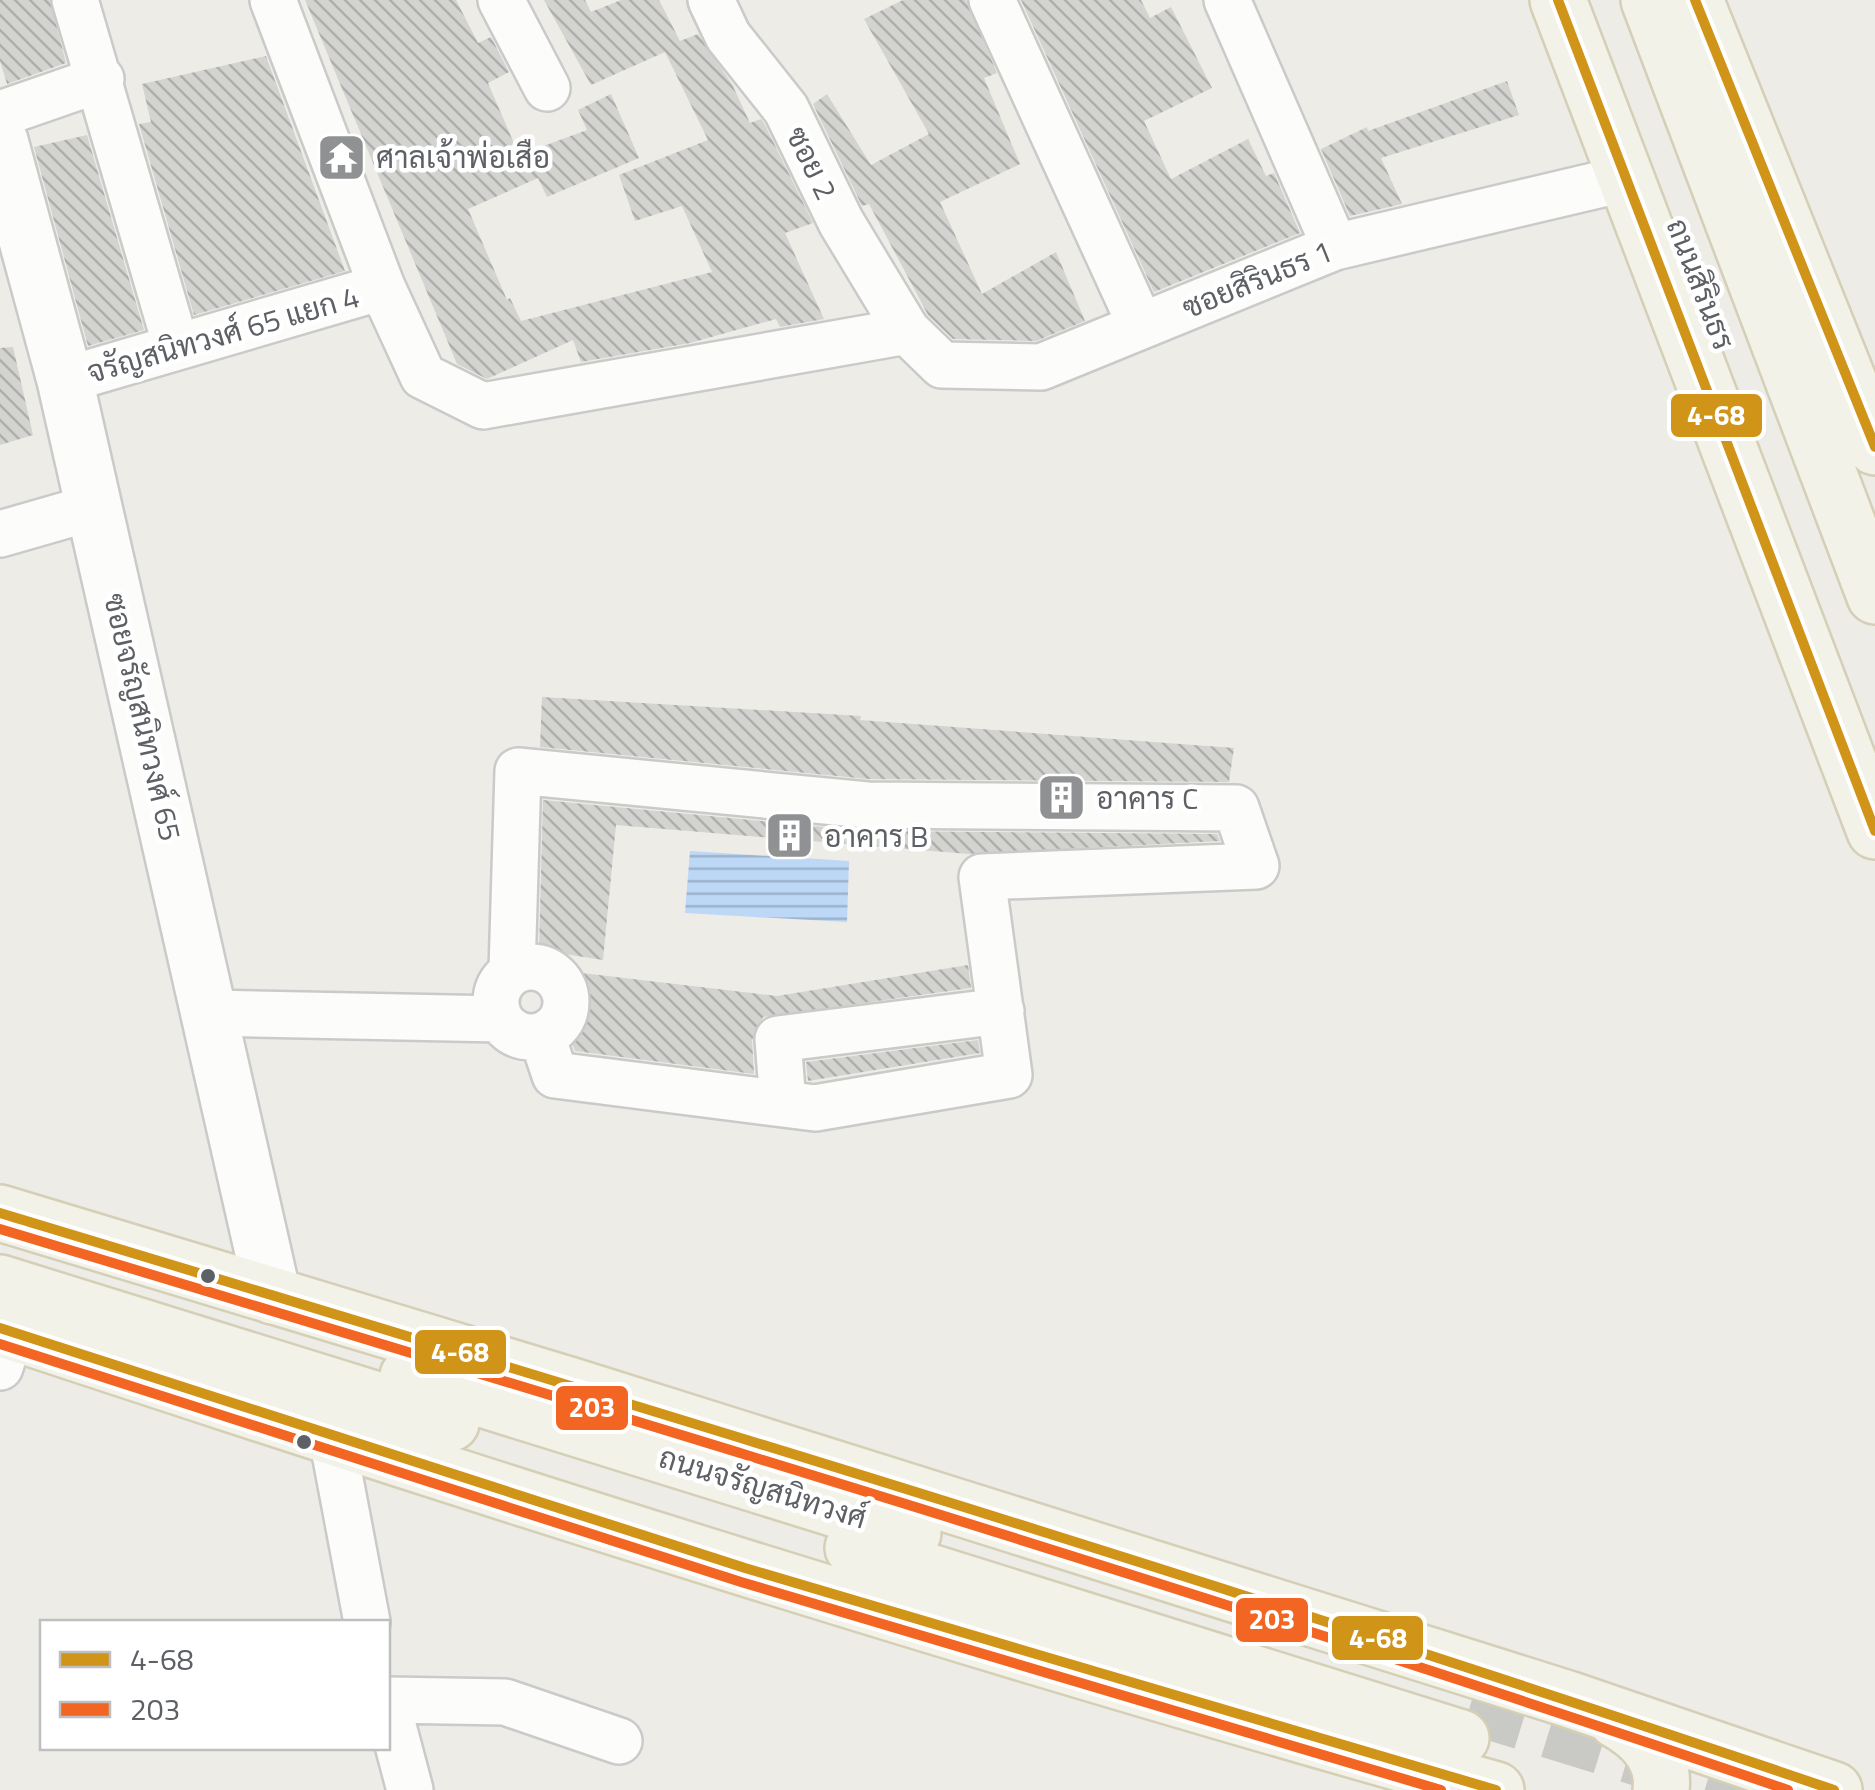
<svg xmlns="http://www.w3.org/2000/svg" width="1875" height="1790" font-family="'Titillium Web',Sarabun,sans-serif">
  <style>
    .water { fill: url(#water-rules) }
    .building { fill: url(#building-back-hatch) }
    .lines { fill: none; stroke-linecap: round; stroke-linejoin: round }
    .primary-tunnel { stroke: #c9c9c6; stroke-width: 55; stroke-dasharray: 55 28; stroke-linecap: butt }
    .minor-casing { stroke: #cacaca; stroke-width: 50 }
    .tertiary-casing { stroke: #cacaca; stroke-width: 60 }
    .primary-casing { stroke: #d4cfb6; stroke-width: 60 }
    .minor { stroke: #fcfcfb; stroke-width: 45 }
    .tertiary { stroke: #fcfcfb; stroke-width: 55 }
    .primary { stroke: #f3f2e8; stroke-width: 55 }
    .bus-1-casing { stroke: #fff; stroke-width: 18 }
    .bus-2-casing { stroke: #fff; stroke-width: 18 }
    .bus-1 { stroke: #d09419; stroke-width: 10 }
    .bus-2 { stroke: #f26522; stroke-width: 10 }
    .bus-dot { fill: #5d6065; stroke: #fff; stroke-width: 4 }
    .labels { text-anchor: middle; dominant-baseline: central; stroke-width: 9; stroke-linejoin: round; paint-order: stroke }
    .poi-label { font-size: 30px; fill: #5d6065; stroke: #fff; text-anchor: start }
    .street-label { font-size: 30px; fill: #5d6065; stroke: #fff }
    .line-badge { stroke: #fff; stroke-width: 4 }
    .badge-label { font-size: 28px; text-anchor: middle; font-weight: bold; fill: #fff }
  </style>
  <defs>
    <pattern id="water-rules" width="6" height="5" patternUnits="userSpaceOnUse" patternTransform="scale(2.5)"><rect width="6" height="5" fill="#bdd7f6"/><path d="M0 2.5h6" fill="none" stroke="#9db2cb"/></pattern>
    <pattern id="building-back-hatch" width="6" height="6" patternUnits="userSpaceOnUse" patternTransform="scale(2.5)"><rect width="6" height="6" fill="#d3d3d0"/><path d="M-1 5l2 2M0 0l6 6M5-1l2 2" fill="none" stroke="#aeafac"/></pattern>
  </defs>
  <rect width="100%" height="100%" fill="#edece7"/>
  <!-- water -->
  <path class="water" d="M690,851L849,861L847,922L685,913Z"/>
  <!-- building -->
  <path class="building" d="M0,0H50L66,63L7,84L0,61Z
    M305,0H456L478,43L491,37L509,72L488,83L519,155L587,130L578,110L611,94L639,158L547,197L538,178L468,209L507,300L510,298L521,321L712,272L682,206L635,221L619,175L708,140L665,52L591,85L544,0H585L591,12L621,0H659L680,41L698,34L732,84L750,123L761,119L764,123L813,223L785,233L824,319L780,327L776,319L690,343L581,362L573,340L487,379L457,364Z
    M903,0H966L997,73L984,78L1020,164L940,202L982,294L1056,252L1085,321L1036,341L953,339L928,315L869,204L862,206L813,104L827,94L871,165L929,134L864,19Z
    M1021,0H1141L1150,18L1171,7L1212,88L1144,121L1171,179L1248,139L1266,176L1274,173L1300,233L1154,292Z
    M266,56L345,271L194,315L139,124L151,122L142,84Z
    M1507,81L1519,115L1381,158L1402,204L1350,216L1321,149L1367,127L1368,131Z
    M87,135L144,330L88,346L34,147Z
    M13,347L33,435L0,445V348Z
    M542,697L861,716L860,720L1234,748L1229,782L868,779L540,747Z
    M543,800L865,831L1217,834L1220,841L969,854L616,825L603,960L539,950Z
    M968,965L971,988L763,1017L752,1040L754,1074L575,1051L572,1043L582,973L777,996Z
    M978,1040L980,1053L808,1081L806,1062Z"/>
  <g class="lines">
    <!-- primary-tunnel -->
    <path class="primary-tunnel" d="M1470,1706L1741,1790"/>
    <defs>
      <path id="minor" d="M75,0L176,346
        M273,0L382,287L423,376L483,406L907,331
        M501,0L547,88
        M711,0L728,36L786,109L841,222L907,331L942,365L1041,367L1335,247L1623,179
        M992,0L1141,326
        M1227,0L1335,247
        M0,114L101,79
        M65,380L382,287
        M0,534L94,507
        M496 1002a35 35 0 1 1 70 0a35 35 0 1 1-70 0Z
        M512,971L518,771L867,805L1236,808L1256,866L982,877L1009,1075L815,1108L555,1075L542,1036
        M210,1013L500,1019
        M783,1104L778,1039L1001,1011
        M0,1367L11,1332
        M332,1437L367,1622
        M388,1700L505,1702L619,1741
        M388,1707L410,1790"/>
      <path id="tertiary" d="M0,141L65,380L273,1296"/>
      <path id="primary" d="M1558,0L1875,831
        M1649,0L1875,596
        M1695,0L1875,447
        M0,1213L572,1386L1568,1699L1834,1790
        M0,1283L451,1423
        M0,1328C495,1492 994,1650 1496,1790
        M408,1376L913,1533
        M853,1548L1461,1738
        M1616,1720C1643,1735 1665,1757 1661,1790"/>
    </defs>
    <!-- minor casing -->
    <use href="#minor" class="minor-casing"/>
    <!-- tertiary casing -->
    <use href="#tertiary" class="tertiary-casing"/>
    <!-- primary casing -->
    <use href="#primary" class="primary-casing"/>
    <!-- minor -->
    <use href="#minor" class="minor"/>
    <!-- tertiary -->
    <use href="#tertiary" class="tertiary"/>
    <!-- primary -->
    <use href="#primary" class="primary"/>
    <defs>
      <path id="bus-1" d="M1558,0L1875,831
        M1695,0L1875,447
        M0,1213C613,1398 1228,1583 1834,1790
        M0,1328L745,1568L1496,1790"/>
      <path id="bus-2" d="M0,1229C598,1409 1197,1588 1788,1790
        M0,1344L741,1582L1441,1790"/>
    </defs>
    <!-- bus-1 casing -->
    <use href="#bus-1" class="bus-1-casing"/>
    <!-- bus-2 casing -->
    <use href="#bus-2" class="bus-2-casing"/>
    <!-- bus-1 -->
    <use href="#bus-1" class="bus-1"/>
    <!-- bus-2 -->
    <use href="#bus-2" class="bus-2"/>
  </g>
  <!-- icons -->
  <defs>
    <symbol id="temple-square" viewBox="-11 -11 22 22"><rect x="-9" y="-9" width="18" height="18" rx="4" fill="#8f9192" stroke="#fff"/><path d="M0-6L5-2H3V0L6.5 2.5H4V6H1.5V3h-3V6H-4V2.5H-6.5L-3 0V-2H-5Z" fill="#fff"/></symbol>
    <symbol id="building-square" viewBox="-11 -11 22 22"><rect x="-9" y="-9" width="18" height="18" rx="4" fill="#8f9192" stroke="#fff"/><path d="M-4-6H4V6H1V3H-1V6H-4ZM-2.5-4.3h1.7v1.8h-1.7ZM.8-4.3h1.7v1.8H.8ZM-2.5-1h1.7V.8h-1.7ZM.8-1h1.7V.8H.8Z" fill="#fff"/></symbol>
  </defs>
  <g fill-rule="evenodd">
    <use href="#temple-square" x="314" y="130" width="55" height="55"/>
    <use href="#building-square" x="1034" y="770" width="55" height="55"/>
    <use href="#building-square" x="762" y="808" width="55" height="55"/>
  </g>
  <!-- markers -->
  <g class="bus-dot">
    <circle cx="208" cy="1276" r="9"/>
    <circle cx="304" cy="1442" r="9"/>
  </g>
  <g class="labels">
    <!-- poi labels -->
    <g class="poi-label">
      <text x="376" y="157">ศาลเจ้าพ่อเสือ</text>
      <text x="1096" y="798">อาคาร C</text>
      <text x="824" y="836">อาคาร B</text>
    </g>
    <!-- street labels -->
    <g class="street-label">
      <text transform="translate(812 163) rotate(64)">ซอย 2</text>
      <text transform="translate(1257 279) rotate(-22)">ซอยสิรินธร 1</text>
      <text transform="translate(1701 284) rotate(69)">ถนนสิรินธร</text>
      <text transform="translate(223 334) rotate(-16)">จรัญสนิทวงศ์ 65 แยก 4</text>
      <text transform="translate(143 717) rotate(77)">ซอยจรัญสนิทวงศ์ 65</text>
      <text transform="translate(763 1487) rotate(17)">ถนนจรัญสนิทวงศ์</text>
    </g>
  </g>
  <g class="line-badge">
    <rect x="1669" y="392" width="95" height="47" rx="10" fill="#d09419"/>
    <rect x="413" y="1328" width="95" height="48" rx="10" fill="#d09419"/>
    <rect x="554" y="1384" width="76" height="48" rx="10" fill="#f26522"/>
    <rect x="1234" y="1596" width="76" height="48" rx="10" fill="#f26522"/>
    <rect x="1330" y="1614" width="95" height="48" rx="10" fill="#d09419"/>
  </g>
  <g class="badge-label">
    <text x="1716" y="425">4-68</text>
    <text x="460" y="1362">4-68</text>
    <text x="592" y="1417">203</text>
    <text x="1272" y="1629">203</text>
    <text x="1378" y="1648">4-68</text>
  </g>
  <!-- legend -->
  <rect x="40" y="1620" width="350" height="130" fill="#ffffff" stroke="#bebfc1" stroke-width="2.5"/>
  <rect x="60" y="1652" width="50" height="15" fill="#d09419" stroke="#bebfc1" stroke-width="2.5"/>
  <text x="130" y="1670" font-size="30" fill="#5d6065">4-68</text>
  <rect x="60" y="1702" width="50" height="15" fill="#f26522" stroke="#bebfc1" stroke-width="2.5"/>
  <text x="130" y="1720" font-size="30" fill="#5d6065">203</text>
</svg>
